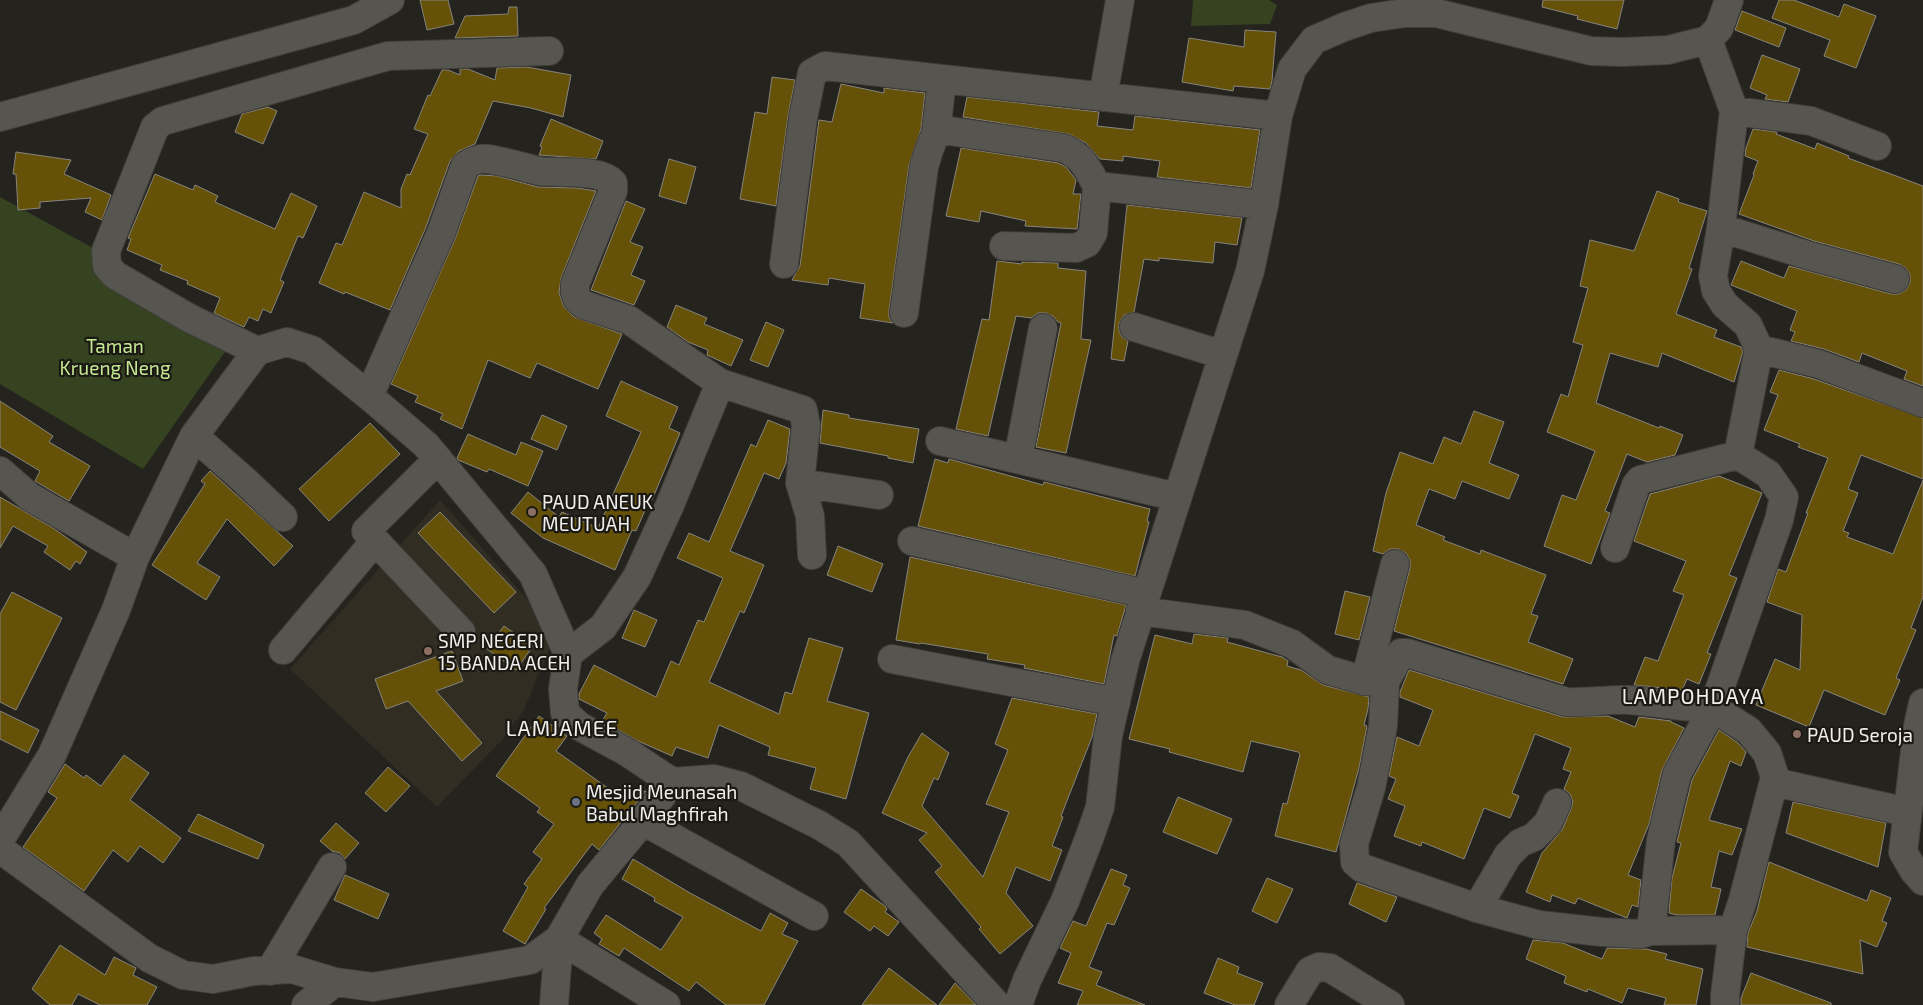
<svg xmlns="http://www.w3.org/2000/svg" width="1923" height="1005" font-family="'Exo 2',sans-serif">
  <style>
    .built { fill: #312d22 }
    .green { fill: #354321 }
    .building { fill: #655108; stroke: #86847e }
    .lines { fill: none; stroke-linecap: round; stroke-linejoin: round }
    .minor-casing { stroke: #403e3a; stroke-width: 30 }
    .minor { stroke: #57554f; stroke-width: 28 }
    .education-dot { fill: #8d6e63; stroke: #1b1914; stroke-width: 2 }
    .worship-dot { fill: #6b7280; stroke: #1b1914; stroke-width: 2 }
    .labels { text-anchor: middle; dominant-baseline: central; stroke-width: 4.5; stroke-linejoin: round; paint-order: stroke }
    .park-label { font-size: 19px; fill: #c6e993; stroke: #1b1914 }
    .poi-label { font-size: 19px; fill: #f1efec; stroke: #1b1914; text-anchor: start }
    .quarter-label { font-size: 21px; letter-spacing: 1px; fill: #f1efec; stroke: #1b1914 }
  </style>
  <rect width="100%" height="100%" fill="#24231d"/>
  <!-- built -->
  <path class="built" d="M440,500L556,632L524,710L502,740L437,807L290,669Z"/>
  <!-- green -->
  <path class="green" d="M1193,0H1269L1277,5L1270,24L1191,26Z
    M0,197L241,329L143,469L0,384Z"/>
  <!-- building -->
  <path class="building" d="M420,0H448L454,24L427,30Z
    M1543,0H1624L1617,29L1577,19L1578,16L1542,7Z
    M1779,0H1794L1839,17L1844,4L1876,16L1856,68L1824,56L1830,40L1772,18Z
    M509,7H517L518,36L455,38L465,16L508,14Z
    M1742,11L1786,28L1779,47L1735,30Z
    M1245,30L1276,32L1272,81L1270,89L1234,86L1233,91L1182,82L1189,38L1244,47Z
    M1762,55L1800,69L1788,102L1765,99L1767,95L1750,88Z
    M527,67L571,75L563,117L531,108L493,101L475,144L459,151L450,161L426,227L390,310L345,292L344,294L319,283L336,243L342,245L364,192L401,208V189L407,174L410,175L428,134L414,129L428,95L430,96L442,70H448L460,75V69H468L495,80L497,68Z
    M772,77L795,80L788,116L776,206L740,199L755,112L767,114Z
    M841,84L884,93V88L925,93L921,129L909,165L889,311V318L893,323L860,318L865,284L829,278L828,285L792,280L800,266L819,120L832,122Z
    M967,97L1099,112L1097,126L1133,130L1135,116L1260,130L1251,188L1157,177L1160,161L1123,156V161L1100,159L1086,143L1069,134L963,117Z
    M268,107L277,111L263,144L235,132L242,114Z
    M551,119L603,141L596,159L539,155L542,147L540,146Z
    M1753,129L1777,132L1776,134L1815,149L1817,143L1849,156L1848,158L1923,186V386L1904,379L1907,371L1862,353L1859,362L1824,349L1791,341L1795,332L1790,330L1797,311L1731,285L1741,261L1784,278L1789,266L1891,294H1899L1906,290L1910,283V275L1906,268L1899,264L1814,241L1739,214L1754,175L1753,174L1758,161L1745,156L1746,148Z
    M961,148L1058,163L1066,167L1076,180L1073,194H1081L1077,229L1025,226L1026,221L981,211L979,222L946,216Z
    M16,152L71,160L64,174L111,195L102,220L85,212L91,198L40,202V208L18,210L16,174H13Z
    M669,159L696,167L686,204L659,196Z
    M155,174L193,190L195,185L218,196L215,202L275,229L291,193L317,206L303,238L298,236L280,280L284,282L271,313L263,309L258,321L249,317L244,327L214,313L220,298L187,284L188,281L160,270L162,265L127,250L131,239L128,238Z
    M481,175L497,176L538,187L577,188L596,191L561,278L559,293L564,307L574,317L622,334L598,389L537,363L530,378L488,360L462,429L440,419L443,414L415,402L418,396L391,384L455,239L478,176Z
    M1657,191L1679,199L1678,202L1707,211L1689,268L1692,269L1676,314L1717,330L1714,337L1741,347L1743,351L1734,382L1662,353L1658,367L1610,353L1596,403L1659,428L1660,426L1683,435L1675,455L1647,462L1627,454L1605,511L1610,513L1591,564L1544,546L1562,495L1576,500L1595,451L1547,432L1561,394L1568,397L1583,345L1573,342L1588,288L1580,286L1590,240L1634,251Z
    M626,201L645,209L630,242L643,247L631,275L645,281L634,305L591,290Z
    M1127,205L1242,218L1237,245L1215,242L1213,263L1159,258V261L1144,259L1134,312L1124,315L1119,323V331L1122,337L1128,341L1124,361L1111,359Z
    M997,261L1022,264V262L1058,263V268L1086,271L1081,339L1091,340L1066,453L1036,447L1061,323L1058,322L1053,316L1046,313H1038L1031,318L1016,316L988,436L956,429L982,319L989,320Z
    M676,305L707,318L704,324L743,340L731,366L707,355L708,350L688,342L667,327Z
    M766,322L784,330L768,367L750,360Z
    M1779,370L1814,379L1923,418V479L1861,455L1848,489L1858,493L1843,531L1849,533L1847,537L1893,554L1923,480V597L1911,628L1916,630L1896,678L1900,680L1885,715L1824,690L1809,727L1756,705L1775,659L1800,670L1802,615L1767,602L1778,569L1786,572L1808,513H1806L1828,458L1798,447L1800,444L1764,430L1778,395L1770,392Z
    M621,381L678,407L669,428L680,433L652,500L650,499L636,531L632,530L615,570L543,538L511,513L528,492L559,517L562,512L598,528L641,432L606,416Z
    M0,401L53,436L49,442L90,466L69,501L35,481L40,471L0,447Z
    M823,410L849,415V418L919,429L913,463L888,458V456L820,443Z
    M1474,411L1504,422L1489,463L1519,475L1509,499L1462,481L1455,499L1429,489L1416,525L1445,537L1443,540L1480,554L1481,550L1546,575L1531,614L1538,616L1528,642L1573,659L1563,684L1394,631L1410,568V560L1406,553L1398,549H1390L1383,554L1373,551L1386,493L1400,452L1433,464L1444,437L1461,444Z
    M542,415L567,426L557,450L531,439Z
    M768,420L790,429L786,463L779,479L764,473L730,551L764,565L744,613L740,611L709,682L779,714L785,692L792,694L809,638L843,648L827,701L869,713L846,799L810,789L816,768L768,755L770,747L719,725L708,758L676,747L672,756L638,741L602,721L607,713L579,699V694L594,665L656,697L671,661L679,665L698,620L704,622L723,578L677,558L689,533L709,542L751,444L756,447Z
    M370,423L400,454L329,521L299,489Z
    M468,434L516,455L521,442L543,451L528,486L489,469L487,472L458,460L457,458Z
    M935,459L948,463L949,459L1043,485L1044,482L1150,509L1147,521L1149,522L1135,576L918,526Z
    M210,471L293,546L274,566L227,519L197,563L220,577L206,600L152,565L205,484L201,481Z
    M1719,476L1762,493L1729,575L1737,578L1707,653L1711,654L1699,684L1687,679L1682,690L1634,685L1645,657L1658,661L1684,595L1673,591L1686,561L1634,541L1650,494Z
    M0,497L53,528L87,552L80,564L76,561L70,570L44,552L48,546L13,526L0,548Z
    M440,512L516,592L494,613L418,533Z
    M838,546L883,564L872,592L827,575Z
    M910,557L1126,605L1117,636L1114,635L1104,684L1024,668L1025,665L987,659L988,654L921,643L920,644L896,640Z
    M1345,591L1370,597L1359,640L1335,634Z
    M12,592L62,618L16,710L0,702V614Z
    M634,610L657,620L645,647L622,638Z
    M504,626L533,646L516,670L487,649Z
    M1194,634L1228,638L1227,642L1282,657L1288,661L1287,666L1301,670L1323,685L1369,697L1368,709L1364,725L1367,726L1359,768L1336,852L1275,836L1283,803L1287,804L1300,754L1298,752L1251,741L1243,772L1169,752L1170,749L1129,739L1155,635L1192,644Z
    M452,651L463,681L436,691L482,743L462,761L408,701L386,709L375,679Z
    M1409,670L1563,717L1608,716L1635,727L1639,717L1671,721V722L1684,728L1662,770L1649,824L1628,875L1641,880L1638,907L1632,905L1627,918L1578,898L1575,904L1552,895L1550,902L1526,892L1542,853L1562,830L1571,809L1573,802L1570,794L1564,789L1571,772L1563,769L1571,748L1535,734L1512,793L1519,796L1510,818L1484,808L1464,859L1422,842L1421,846L1394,836L1405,806L1388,799L1396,779L1389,776L1397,737L1419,746L1433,710L1400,697V692Z
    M1012,698L1097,714L1092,737L1061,816L1063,817L1052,846L1062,850L1050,881L1016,867L1006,893L1033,926L1000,954L979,929L981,927L935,872L942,866L919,840L927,833L882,813L908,757L922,733L949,753L938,780L934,778L922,806L983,877L1009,812L986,804L1008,750L995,744Z
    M0,711L39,730L28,753L0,739Z
    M539,716L567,736L556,751L619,796L646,791L599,850L592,844L544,908L546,909L525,944L503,931L528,887L524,884L542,859L533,852L554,824L537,812L540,808L496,776Z
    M1719,730L1738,743L1746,752L1741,766L1730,761L1709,820L1742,829L1732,855L1719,851L1711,887L1721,889L1715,915H1677L1669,913L1672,878L1681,843L1677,842L1692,780Z
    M124,755L149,773L130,800L181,838L163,863L140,846L128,862L113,850L84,891L23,847L57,798L48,792L65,764L84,778L86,775L101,786Z
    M388,767L410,786L386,812L365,793Z
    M1178,797L1232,819L1217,854L1163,832Z
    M1793,802L1886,823L1878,867L1786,833Z
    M198,814L264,845L258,859L188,831Z
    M336,823L359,843L345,859L340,853L332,851L320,841Z
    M633,859L690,893L761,931L770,913L788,923L782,934L798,941L764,1005H726L696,982L689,991L624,948L619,956L599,944L602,939L594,933L606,915L661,950L683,917L654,901L655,898L622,879Z
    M1769,862L1867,901L1871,890L1891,898L1882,921L1887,923L1877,947L1860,940L1863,974L1747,947L1748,933L1757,911Z
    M1111,869L1127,875L1123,885L1130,888L1114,925L1107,923L1089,967L1102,972L1096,985L1145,1005H1077L1083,991L1058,983L1071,953L1060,948L1073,921L1086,926Z
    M345,875L389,894L378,919L334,900Z
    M1267,878L1293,889L1277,923L1252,911Z
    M1357,883L1397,897L1386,922L1349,904Z
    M861,889L885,906L887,909L885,912L899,922L888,936L874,926L870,931L844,912Z
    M1533,940L1563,943L1602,959L1607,948L1646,949L1667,954L1665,959L1703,969L1696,1005H1664L1666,998L1628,988L1622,1003L1588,989L1587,992L1564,983L1566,976L1526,959Z
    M60,945L105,975L114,957L136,968L133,975L157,987L147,1005H100L78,994L72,1005H50L32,989Z
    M1218,958L1239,967L1237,973L1263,983L1254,1005H1235L1204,993Z
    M889,968L937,1005H862Z
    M1751,973L1831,1003V1005H1741V998Z
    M955,983L976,1005H939Z"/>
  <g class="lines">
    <defs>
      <path id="minor" d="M1708,40L1734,111L1721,228L1713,276L1716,291L1725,305L1748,325L1759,349L1738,455L1768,474L1784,497L1779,520L1713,708L1749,731L1767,753L1775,777L1743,900L1733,930L1725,995V1005
        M1103,97L1120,0
        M1734,111L1811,121L1877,146
        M0,117L354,20L390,0
        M936,133L942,79
        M1721,228L1810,256L1895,279
        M1004,246L1076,248L1087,243L1093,233L1097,186
        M784,264L803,118L812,73L825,66L1278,116
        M904,313L924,167L929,150L936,133L950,131L1063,148C1083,156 1087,168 1097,186L1264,205
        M1134,327L1223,355
        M1759,349L1819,364L1923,403
        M257,351L189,318L115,275L107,266L106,251L155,127L163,121L388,56L549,51
        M369,396L441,233L465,166C472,161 478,158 487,159C504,161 522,167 539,171C559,174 599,168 613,183V191L575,284V293L578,300L584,305L629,320L720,383L803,410L806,425L800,483L879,495
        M194,436L244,480L283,517
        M940,441L1177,497
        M438,459L366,531L461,632
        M1018,459L1043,328
        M0,471L30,497L135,557
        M800,483L810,516L812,555
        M912,541L1146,594
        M1615,548L1636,485L1640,480L1738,455
        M1140,611L1245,625L1292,644L1328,670L1365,681L1385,682L1383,726L1371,788L1354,844L1355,862L1362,868L1477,908L1539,925L1602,932L1640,934L1651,931L1733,930
        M283,650L375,541
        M568,654L603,627L637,577L669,507L720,383
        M892,659L1116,702
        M1365,681L1395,564
        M1385,682L1401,653H1407L1567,702C1588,703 1608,699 1629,700C1657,702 1684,708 1713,708L1677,774L1661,840L1651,931
        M1923,703L1918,726L1903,852L1914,871L1923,881
        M1774,782L1907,812
        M643,821L814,916
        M0,840L52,755L116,610L135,557L194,436L257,351L287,342L312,350L369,396L426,445L533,574L568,654L563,689L565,713L579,726L627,752L672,782L714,779L741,786L819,825L848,843L997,1005
        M0,849L149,958L183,975L213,979L254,971L292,969L335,982L373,987L530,960L559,939L590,885L643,821L672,782
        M1477,908L1508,855L1520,843L1534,837L1548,823L1557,803
        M270,971L332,867
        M306,1005L335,982
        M554,1005L559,939L666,1005
        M1018,1005L1027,980L1065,901L1090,836L1100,807L1108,736L1125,661L1250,271L1264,205L1278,116L1292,69L1314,40L1344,27L1371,18L1405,13H1436L1591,51L1623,52L1668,50L1708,40L1719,28L1729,0
        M1289,1005L1310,971L1319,967L1330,968L1390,1005"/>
    </defs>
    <!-- minor casing -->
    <use href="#minor" class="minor-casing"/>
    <!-- minor -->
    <use href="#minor" class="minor"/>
  </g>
  <!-- markers -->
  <g class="education-dot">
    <circle cx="532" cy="512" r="5"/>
    <circle cx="428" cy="651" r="5"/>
    <circle cx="1797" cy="734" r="5"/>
  </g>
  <circle class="worship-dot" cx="576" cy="802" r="5"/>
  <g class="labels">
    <!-- park labels -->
    <g class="park-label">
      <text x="115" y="345">Taman<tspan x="115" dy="22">Krueng Neng</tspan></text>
    </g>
    <!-- poi labels -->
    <g class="poi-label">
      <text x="542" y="501">PAUD ANEUK<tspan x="542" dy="22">MEUTUAH</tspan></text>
      <text x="438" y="640">SMP NEGERI<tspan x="438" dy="22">15 BANDA ACEH</tspan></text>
      <text x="1807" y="734">PAUD Seroja</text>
      <text x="586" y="791">Mesjid Meunasah<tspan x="586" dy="22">Babul Maghfirah</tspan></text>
    </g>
    <!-- quarter labels -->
    <g class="quarter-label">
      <text x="1693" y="695">LAMPOHDAYA</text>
      <text x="562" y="727">LAMJAMEE</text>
    </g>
  </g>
</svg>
